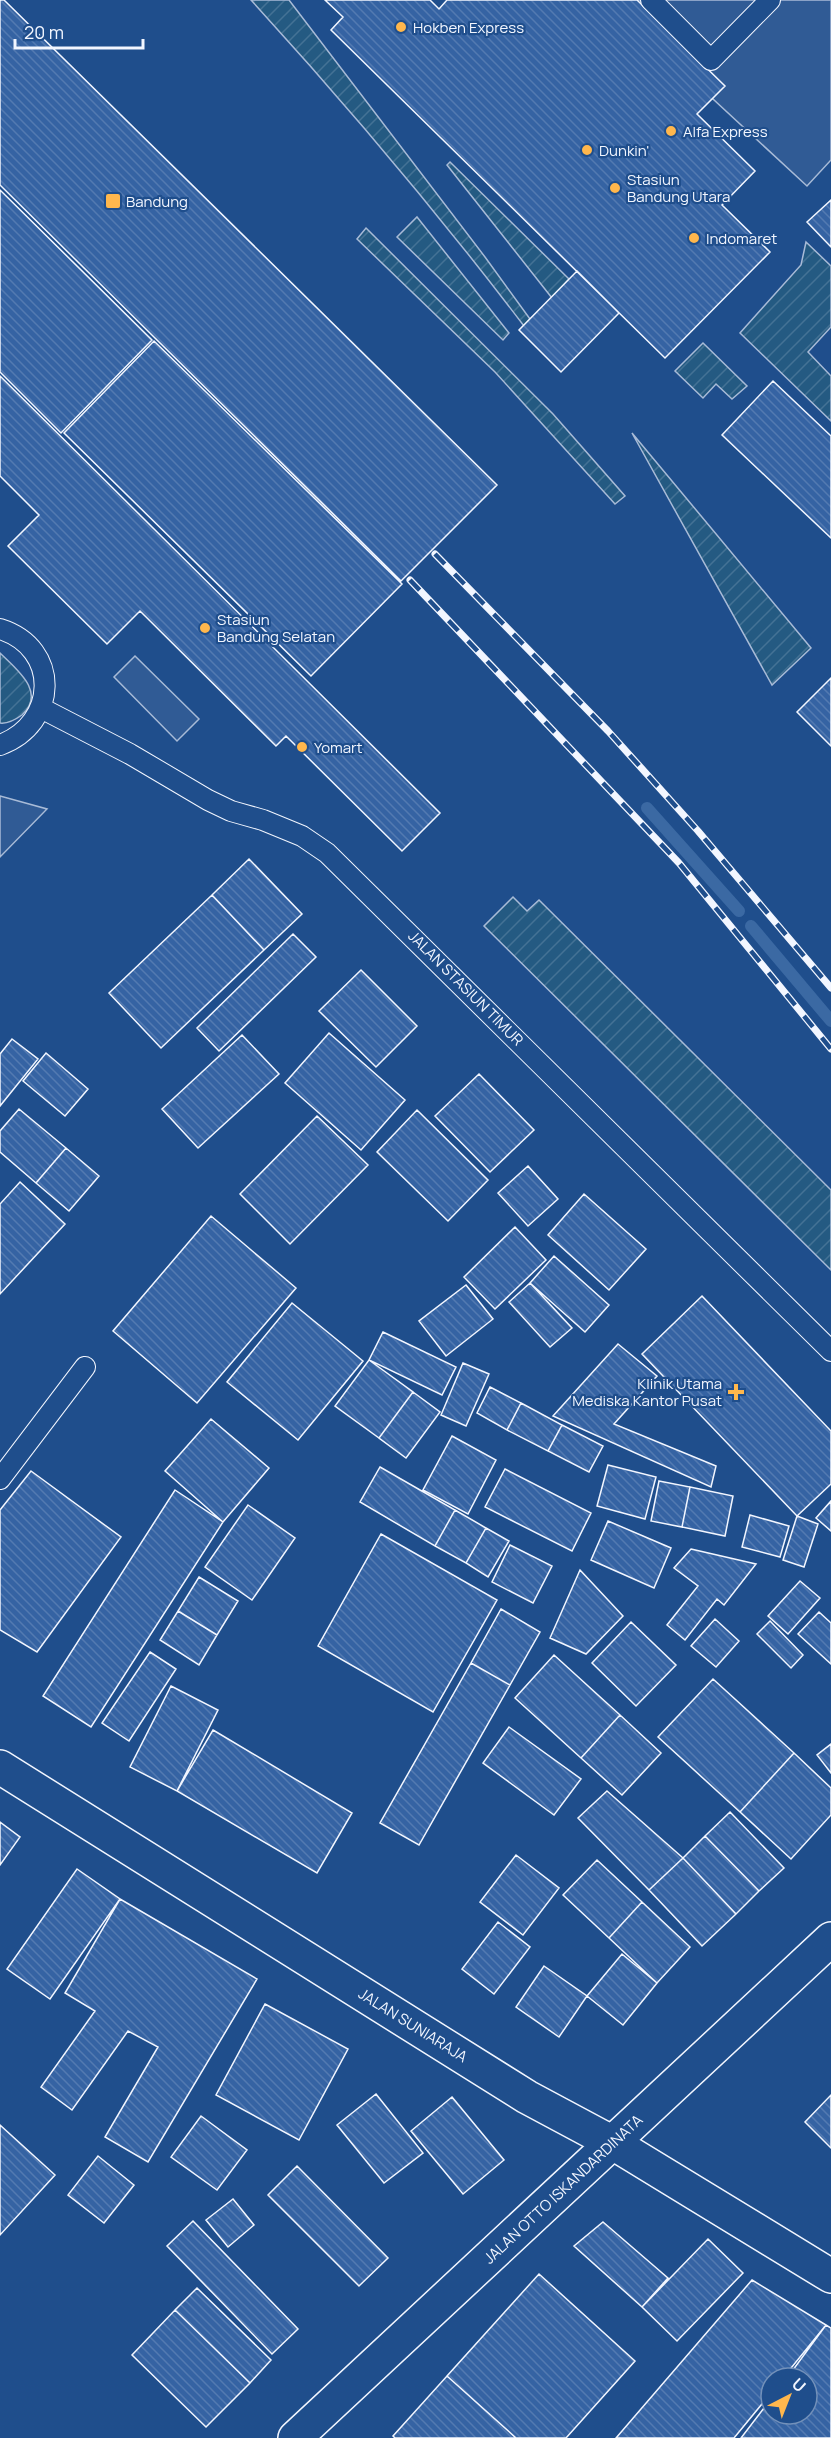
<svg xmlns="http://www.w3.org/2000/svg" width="831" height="2438" font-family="Manrope,sans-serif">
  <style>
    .garden { fill: url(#garden-furrows); stroke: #a8bbd7; stroke-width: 1.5 }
    .parking { fill: #305b95; stroke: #a8bbd7; stroke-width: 1.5 }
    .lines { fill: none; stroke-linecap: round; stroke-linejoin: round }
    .stream { stroke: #3b69a3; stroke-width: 12 }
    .building { fill: url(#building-back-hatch); stroke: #f2f6ff; stroke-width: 1.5 }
    .service-casing { stroke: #f2f6ff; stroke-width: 22 }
    .primary-casing { stroke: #f2f6ff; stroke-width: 36 }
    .service { stroke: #1f4e8c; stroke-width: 20 }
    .primary { stroke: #1f4e8c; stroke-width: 33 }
    .rail-casing { stroke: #f2f6ff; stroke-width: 7 }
    .rail { stroke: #1f4e8c; stroke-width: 4.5; stroke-dasharray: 14; stroke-linecap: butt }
    .poi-dot { fill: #ffb74d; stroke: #1f4e8c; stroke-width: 2 }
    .labels { text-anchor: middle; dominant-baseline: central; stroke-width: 4.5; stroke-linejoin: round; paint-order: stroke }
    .poi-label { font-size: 15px; fill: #f2f6ff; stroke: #1f4e8c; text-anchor: start }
    .street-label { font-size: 15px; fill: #f2f6ff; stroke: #1f4e8c }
  </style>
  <defs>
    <pattern id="garden-furrows" width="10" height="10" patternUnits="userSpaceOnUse" patternTransform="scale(1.5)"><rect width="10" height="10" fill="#245a82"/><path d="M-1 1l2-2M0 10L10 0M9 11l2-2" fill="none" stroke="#447295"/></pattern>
    <pattern id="building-back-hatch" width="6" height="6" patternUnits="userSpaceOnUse" patternTransform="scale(1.5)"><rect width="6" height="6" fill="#3563a3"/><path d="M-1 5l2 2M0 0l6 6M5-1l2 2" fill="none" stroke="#537ab1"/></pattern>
  </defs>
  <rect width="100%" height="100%" fill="#1f4e8c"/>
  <!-- garden -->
  <path class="garden" d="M251,0H289L485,257L530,319L524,326C438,213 347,105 251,0Z
    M450,162L569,279L552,298L447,165Z
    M417,217L509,333L503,340L397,237Z
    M366,228L553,414L625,496L615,504L495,372L357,239Z
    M806,242L831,266V327L808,352L831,376V421L740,333L801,265Z
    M703,343L747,386L732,399L716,384L703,398L675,371Z
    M632,433L811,648L772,685Z
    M0,653C16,669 47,692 22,715C15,720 8,724 0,723Z
    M513,897L527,911L539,900L831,1190V1270L484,926Z"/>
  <!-- parking -->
  <path class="parking" d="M606,0H831V160L807,186Z
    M135,656L199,719L177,741L114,677Z
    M0,796L47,809L0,857Z"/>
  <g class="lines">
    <!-- stream -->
    <path class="stream" d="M647,808L739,911
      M751,926L831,1021"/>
  </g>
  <!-- building -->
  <path class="building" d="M0,0H4L497,485L401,581L0,185Z
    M325,0H430L439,9L447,0H637L725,86L697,114L755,171L722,205L770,252L665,358L331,30L343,17Z
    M0,190L152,340L61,433L0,372Z
    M831,200V247L807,222Z
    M577,271L619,313L561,372L519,330Z
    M154,341L402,584L311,676L64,433Z
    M0,376L440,813L402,851L286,736L276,746L140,611L107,644L8,546L39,515L0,476Z
    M773,381L831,436V538L722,435Z
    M831,678V746L797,712Z
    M249,859L302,914L264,950L212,895Z
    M212,895L264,950L161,1048L109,993Z
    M293,934L316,957L219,1051L197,1028Z
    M361,970L417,1026L376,1067L319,1011Z
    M329,1033L405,1100L361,1150L285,1083Z
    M242,1035L279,1074L198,1148L162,1109Z
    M12,1039L38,1059L0,1106V1054Z
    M46,1053L88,1089L65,1116L23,1081Z
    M479,1074L534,1130L490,1172L435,1116Z
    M19,1109L66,1148L36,1183L0,1152V1131Z
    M417,1110L488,1180L448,1221L377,1152Z
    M317,1116L368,1165L290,1244L240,1194Z
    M66,1148L99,1176L69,1211L36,1183Z
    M528,1166L558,1199L528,1226L498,1193Z
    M20,1182L65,1224L0,1294V1204Z
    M584,1194L646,1249L609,1290L548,1235Z
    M211,1216L296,1288L197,1403L113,1331Z
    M515,1227L546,1260L495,1309L464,1277Z
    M554,1256L609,1305L585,1332L530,1283Z
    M530,1283L572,1328L550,1347L509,1302Z
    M466,1285L493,1319L446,1356L419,1321Z
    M702,1296L831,1431V1484L797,1516L642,1354Z
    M292,1303L363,1361L298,1440L227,1382Z
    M383,1332L456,1367L442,1395L369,1360Z
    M618,1344L657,1376L614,1424L716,1466L711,1487L553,1416Z
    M369,1360L413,1392L379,1438L335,1406Z
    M463,1363L489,1374L466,1426L441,1415Z
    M490,1387L521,1403L507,1430L477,1413Z
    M413,1392L440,1412L406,1458L379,1438Z
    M521,1403L562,1425L548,1451L507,1430Z
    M211,1419L269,1468L223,1522L165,1471Z
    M562,1425L603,1446L589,1472L548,1451Z
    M452,1436L496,1460L468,1514L423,1490Z
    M608,1465L656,1477L645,1519L597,1506Z
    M380,1467L455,1510L435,1546L360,1502Z
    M505,1469L591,1513L572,1551L485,1507Z
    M31,1471L121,1537L37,1652L0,1630V1510Z
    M659,1481L690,1487L682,1527L651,1521Z
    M690,1487L733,1496L725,1536L682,1527Z
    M175,1490L223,1522L91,1727L43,1696Z
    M831,1501V1531L816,1518Z
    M248,1505L295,1538L252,1600L205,1567Z
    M455,1510L486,1528L466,1563L435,1546Z
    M750,1515L789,1526L780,1557L742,1547Z
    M797,1516L818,1524L804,1567L783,1560Z
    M608,1521L671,1548L654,1588L591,1560Z
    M486,1528L509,1541L488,1577L466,1563Z
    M381,1534L497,1600L433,1712L318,1646Z
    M510,1545L552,1566L533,1603L492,1582Z
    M691,1549L756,1564L724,1605L717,1599L685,1640L667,1625L698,1586L674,1568Z
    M580,1570L623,1616L586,1654L550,1638Z
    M199,1577L238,1601L217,1635L178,1611Z
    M800,1581L820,1598L788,1634L768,1616Z
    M501,1609L540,1632L510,1685L471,1663Z
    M178,1611L217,1635L199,1665L160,1640Z
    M819,1612L831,1623V1664L798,1634Z
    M715,1619L739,1641L716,1667L691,1646Z
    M770,1621L803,1655L791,1668L757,1634Z
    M631,1622L676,1665L636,1706L592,1663Z
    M150,1652L176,1669L129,1741L102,1723Z
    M554,1655L620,1715L581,1758L515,1698Z
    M471,1663L510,1685L419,1845L380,1823Z
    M713,1679L794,1753L740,1812L658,1737Z
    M171,1686L218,1710L177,1791L130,1767Z
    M620,1715L661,1753L622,1795L581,1758Z
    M509,1727L581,1779L554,1815L483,1763Z
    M213,1730L352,1813L317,1873L177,1791Z
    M831,1744V1773L817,1755Z
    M794,1753L831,1788V1815L791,1859L740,1812Z
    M607,1791L683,1858L649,1890L578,1818Z
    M730,1812L784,1868L759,1891L705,1836Z
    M0,1822L20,1837L0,1865Z
    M705,1836L759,1891L736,1914L683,1858Z
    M516,1855L559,1888L523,1935L480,1902Z
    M683,1858L736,1914L702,1946L649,1890Z
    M597,1860L642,1902L609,1938L563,1895Z
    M77,1869L120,1899L50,1999L7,1969Z
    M120,1899L257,1979L148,2162L105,2137L158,2047L128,2031L72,2110L41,2087L95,2011L65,1993Z
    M642,1902L690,1947L657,1983L609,1938Z
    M498,1922L530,1947L494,1994L462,1969Z
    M622,1954L657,1983L623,2025L587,1996Z
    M544,1966L587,1996L559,2037L516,2007Z
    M265,2004L348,2049L299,2140L216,2095Z
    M376,2094L423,2153L384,2183L337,2125Z
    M831,2095V2148L805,2122Z
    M452,2097L504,2160L463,2194L411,2131Z
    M201,2116L247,2150L217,2190L171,2157Z
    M0,2125L55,2175L0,2235Z
    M98,2156L134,2185L104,2223L68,2195Z
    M297,2166L388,2258L359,2286L268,2195Z
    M233,2199L254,2225L228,2247L206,2220Z
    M193,2221L298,2329L272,2354L167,2246Z
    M603,2222L668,2278L642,2307L574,2246Z
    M708,2239L743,2273L677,2341L642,2307Z
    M539,2274L635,2361L566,2438H516L447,2376Z
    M752,2280L826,2325L783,2378H771V2393L734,2438H616Z
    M197,2288L271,2360L250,2383L175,2310Z
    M175,2310L250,2383L206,2427L132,2355Z
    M826,2325L831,2328V2438H741L771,2399V2414H807V2378H787Z
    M447,2376L516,2438H395L393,2436Z"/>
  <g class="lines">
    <defs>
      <path id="service" d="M651,0L711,60L770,0
        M0,629C61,648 58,724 0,745
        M41,708L130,754L208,800L231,811L263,820L302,836L327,853L831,1351
        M0,1479L85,1367"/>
      <path id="primary" d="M0,1767L527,2097L613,2143L831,2276
        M295,2438L831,1939"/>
    </defs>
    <!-- service casing -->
    <use href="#service" class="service-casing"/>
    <!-- primary casing -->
    <use href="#primary" class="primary-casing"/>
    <!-- service -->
    <use href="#service" class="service"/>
    <!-- primary -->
    <use href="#primary" class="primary"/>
    <defs>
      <path id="rail" d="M435,554L608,731L698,831L831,988
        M410,580L679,863L831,1049"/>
    </defs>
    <!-- rail casing -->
    <use href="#rail" class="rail-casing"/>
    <!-- rail -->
    <use href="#rail" class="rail"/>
  </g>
  <!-- markers -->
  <g class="poi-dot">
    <circle cx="401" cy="27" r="6"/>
    <circle cx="671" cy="131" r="6"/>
    <circle cx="587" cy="150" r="6"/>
    <circle cx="615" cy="188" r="6"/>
    <rect x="105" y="193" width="16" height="16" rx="3"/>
    <circle cx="694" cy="238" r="6"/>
    <circle cx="205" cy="628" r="6"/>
    <circle cx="302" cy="747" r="6"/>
    <path d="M733 1383h6v6h6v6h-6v6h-6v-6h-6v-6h6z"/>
  </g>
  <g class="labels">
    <!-- poi labels -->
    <g class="poi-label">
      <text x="413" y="27">Hokben Express</text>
      <text x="683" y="131">Alfa Express</text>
      <text x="599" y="150">Dunkin'</text>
      <text x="627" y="179">Stasiun<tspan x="627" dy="17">Bandung Utara</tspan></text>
      <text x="126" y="201">Bandung</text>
      <text x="706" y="238">Indomaret</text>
      <text x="217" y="619">Stasiun<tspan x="217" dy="17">Bandung Selatan</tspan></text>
      <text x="314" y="747">Yomart</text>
      <text x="722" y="1383" text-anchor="end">Klinik Utama<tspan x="722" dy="17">Mediska Kantor Pusat</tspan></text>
    </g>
    <!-- street labels -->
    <g class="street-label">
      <text transform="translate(466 988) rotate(45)">JALAN STASIUN TIMUR</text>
      <text transform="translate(413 2025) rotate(32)">JALAN SUNIARAJA</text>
      <text transform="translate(563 2189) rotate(-43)">JALAN OTTO ISKANDARDINATA</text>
    </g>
  </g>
  <!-- north arrow -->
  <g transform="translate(789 2396) rotate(42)"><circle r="28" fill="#1f4e8c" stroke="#7391ba" stroke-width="1.5"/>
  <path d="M0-4.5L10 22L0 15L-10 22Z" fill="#ffb74d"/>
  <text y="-9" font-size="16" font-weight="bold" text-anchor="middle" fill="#f2f6ff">U</text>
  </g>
  <!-- scale -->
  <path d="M15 39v9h128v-9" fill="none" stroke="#f2f6ff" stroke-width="3"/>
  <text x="24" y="39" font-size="18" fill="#f2f6ff" stroke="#1f4e8c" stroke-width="4.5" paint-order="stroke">20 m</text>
</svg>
